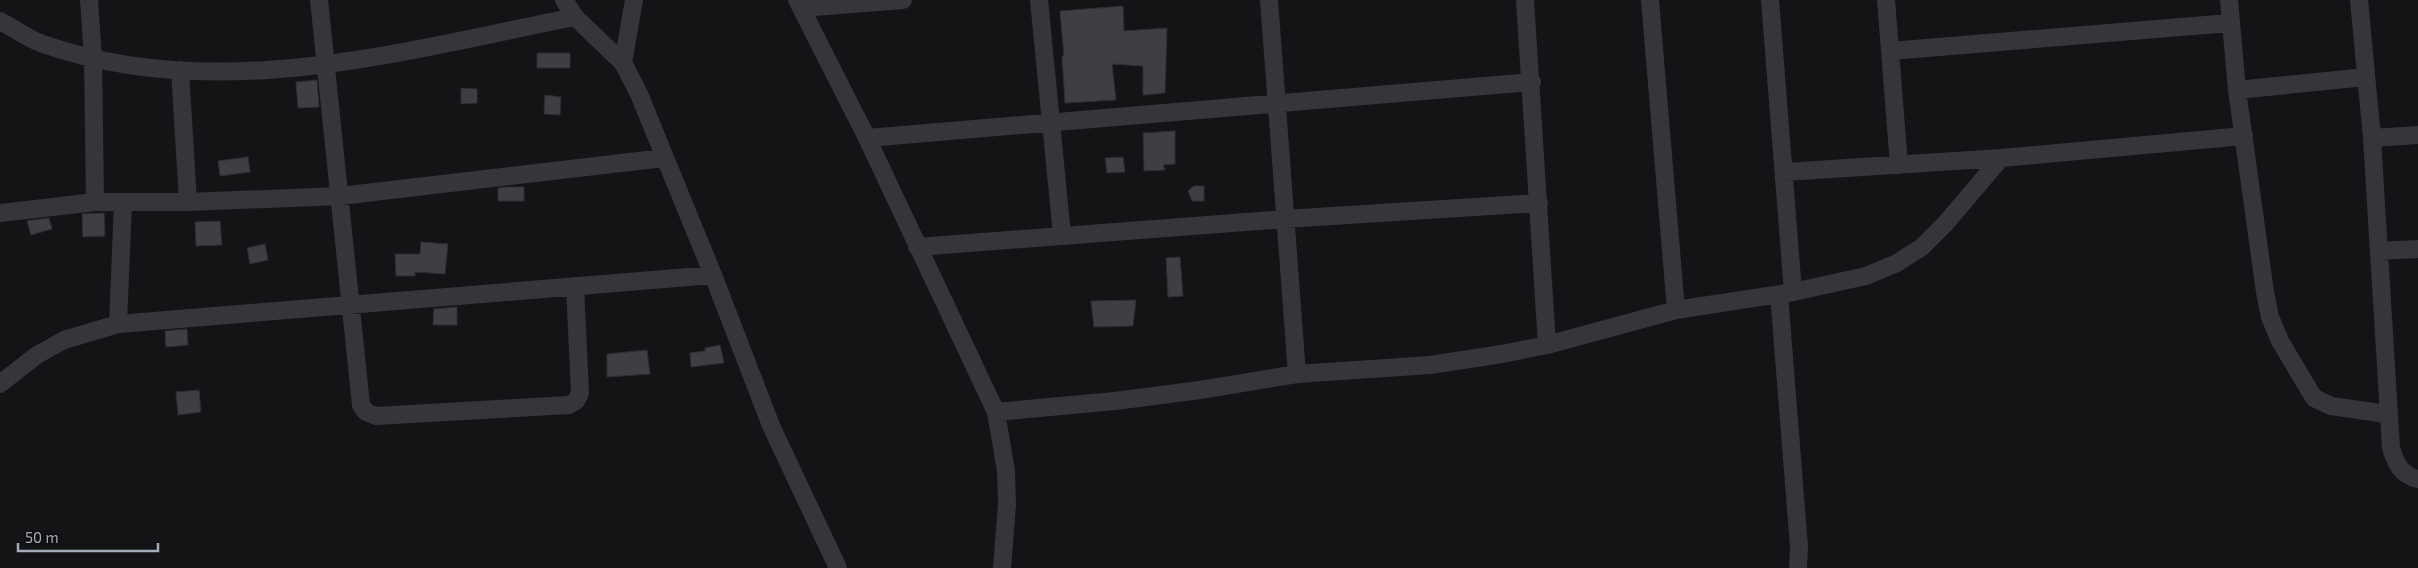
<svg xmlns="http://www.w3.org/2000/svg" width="2418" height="568" font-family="'Exo 2',sans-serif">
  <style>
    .building { fill: #3e3f44; stroke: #2e2e32 }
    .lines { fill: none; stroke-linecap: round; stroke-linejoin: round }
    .minor { stroke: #35363b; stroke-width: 18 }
  </style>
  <rect width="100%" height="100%" fill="#141416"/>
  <!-- building -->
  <path class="building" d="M1123,6L1124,31L1167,28L1165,93L1143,95V66L1112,64L1116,100L1065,103L1062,56H1064L1060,11Z
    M537,53H570V68H537Z
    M317,80L319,107L298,108L296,82Z
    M461,88L477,89V103L461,104Z
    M545,95L561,97L560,115L544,114Z
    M1175,131V164L1163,165L1165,170L1144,171L1143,133Z
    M248,157L250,172L220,176L218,161Z
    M1123,157L1125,172L1107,173L1105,158Z
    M1194,186H1204V201H1192L1188,191Z
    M511,187H524V201H498V188Z
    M104,213L105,236L83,237L82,214Z
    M49,218L52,229L31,235L27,221Z
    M220,221L222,245L196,246L195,222Z
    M421,242L448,244L445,274L415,272V276H396L395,254H420Z
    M265,244L268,260L250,264L247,248Z
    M1180,257L1183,296L1168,297L1166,258Z
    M1136,300L1133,326L1094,327L1091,301Z
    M457,307V325H433L434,309Z
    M187,329L188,345L166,347L165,331Z
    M720,345L724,363L691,367L690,353L705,351V348Z
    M647,350L650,374L607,377V354Z
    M199,390L201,412L178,415L176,392Z"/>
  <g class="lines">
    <!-- minor -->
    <path class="minor" d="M89,0L93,59L95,202
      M319,0L361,405L366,412L376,416L569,405L576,401L580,393L575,286
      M564,0L575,17L623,63L639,94L713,275L772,428L838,568
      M797,0L867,138L996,412L1006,471L1007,504L1002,568
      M1039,0L1062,235
      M1269,0L1297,374
      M1525,0L1547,345
      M1650,0L1676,310
      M1770,0L1793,292
      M1886,0L1899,165
      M2229,0L2237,90L2265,292L2270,317L2280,341L2314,398L2331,406L2387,414
      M2359,0L2372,138L2391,448C2396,464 2401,475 2418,479
      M801,8L903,0
      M0,21C14,28 28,39 43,44C217,105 402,51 575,17
      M1890,51L2230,23
      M623,63L634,0
      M180,70L188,202
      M2237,90L2366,77
      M867,138L1532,82
      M2372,138L2418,135
      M1785,172L2001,158L2244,136
      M0,213L95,202H188L340,196L664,158
      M917,247L1285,219L1539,203
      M2379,251L2418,249
      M1779,294L1799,547L1798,568
      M118,324L123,203
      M0,384L37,355L64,340L118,324L713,275
      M996,412L1115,401L1200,390L1297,374L1430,365L1502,354L1547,345L1676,310L1793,292L1866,276L1897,263L1922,247L1945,224L2001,158"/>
  </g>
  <!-- scale -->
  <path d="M18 543v8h140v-8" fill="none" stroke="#a5abb8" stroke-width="2.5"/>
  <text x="25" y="543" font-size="15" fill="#a5abb8" stroke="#0f0f11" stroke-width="4" paint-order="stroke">50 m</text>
</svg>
